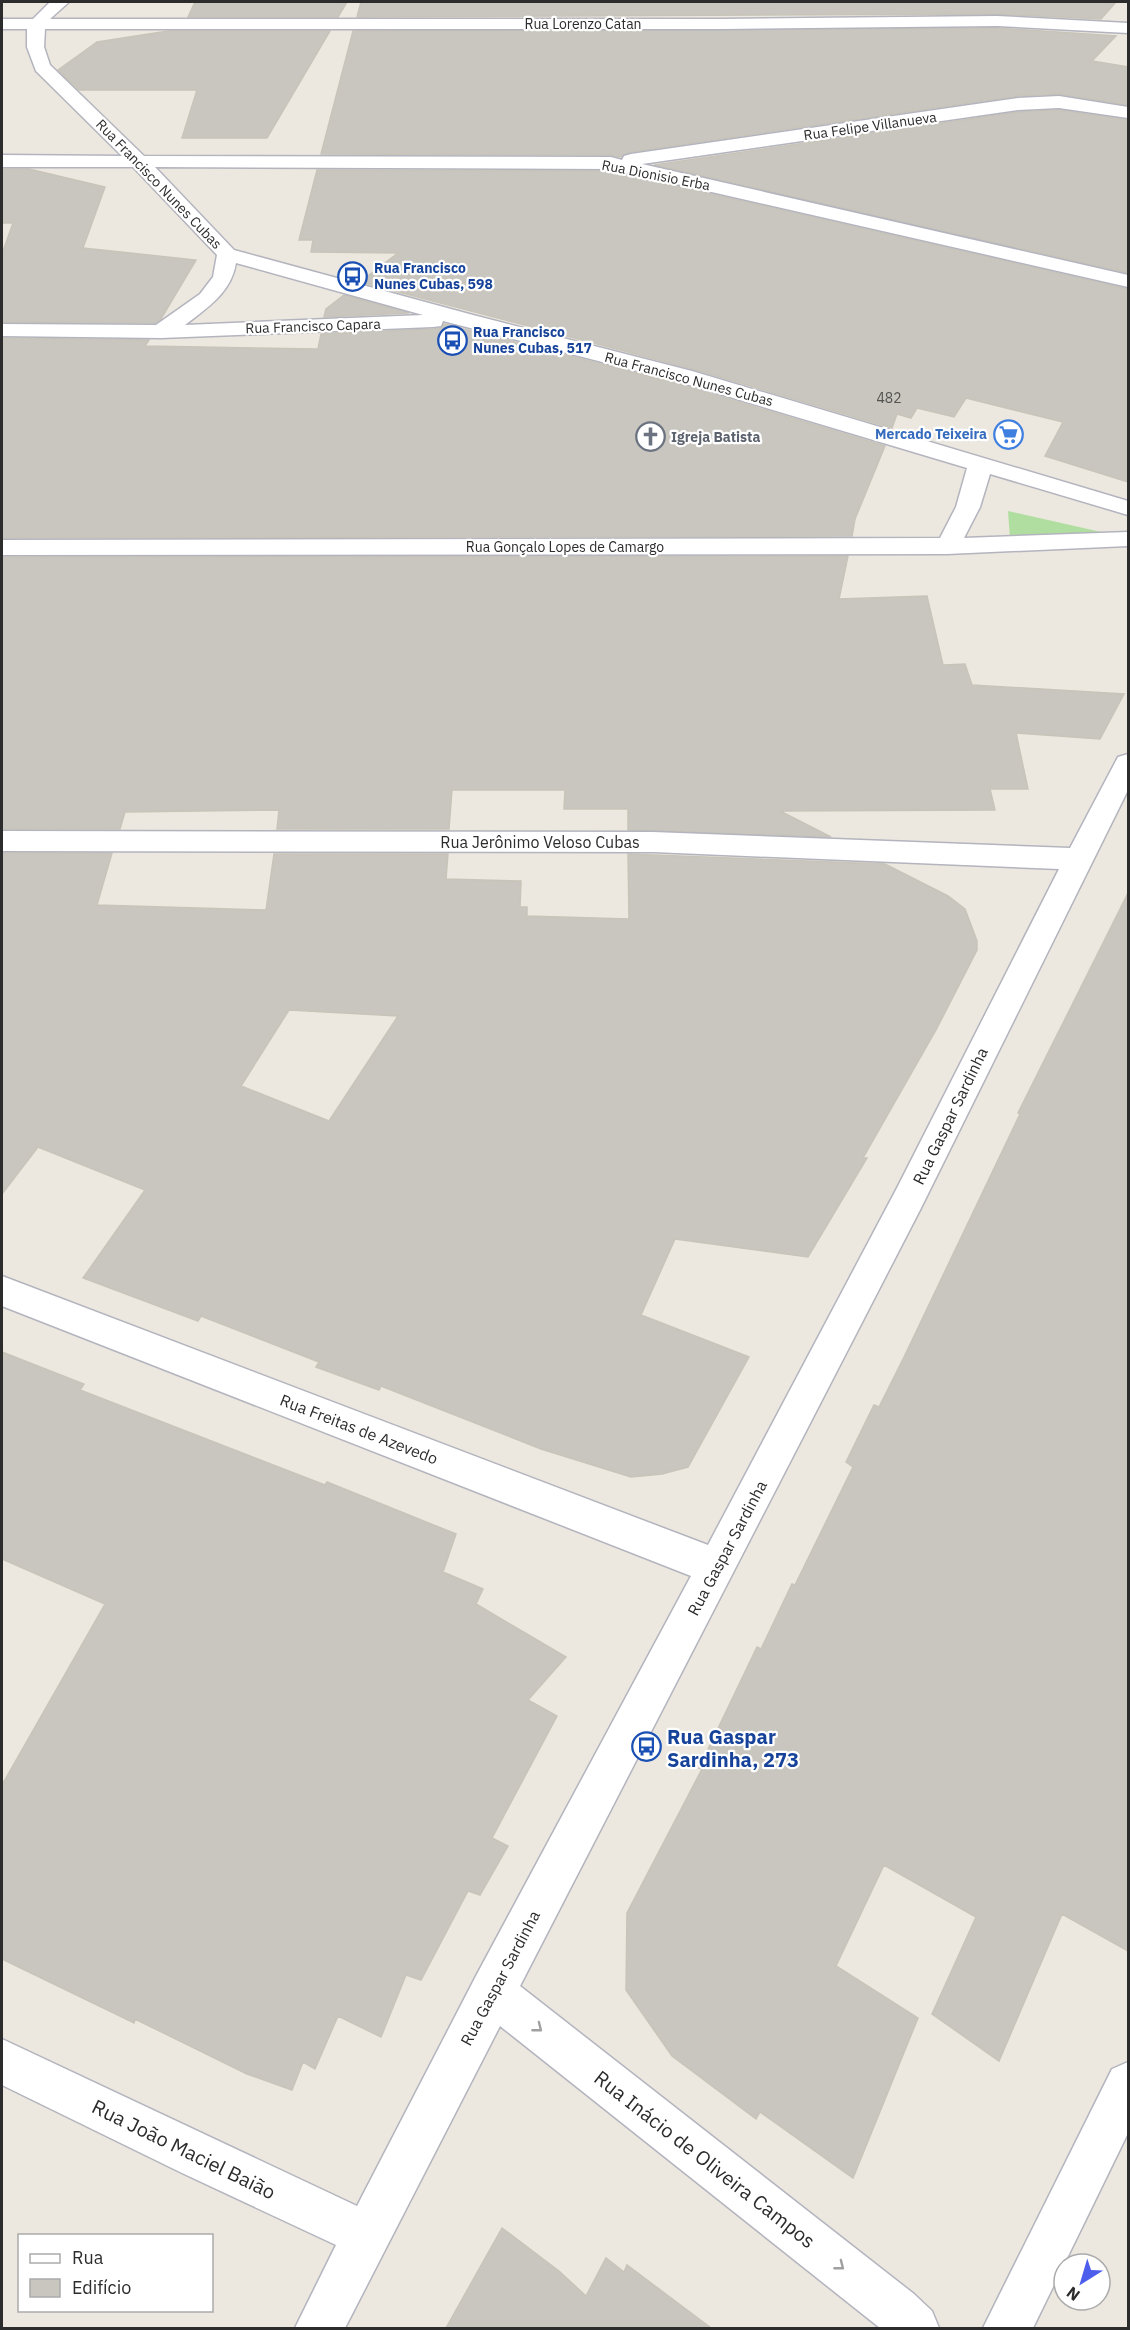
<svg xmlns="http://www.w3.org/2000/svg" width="1130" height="2330" font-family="'IBM Plex Sans',sans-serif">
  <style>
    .green { fill: #b0dea0 }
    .building { fill: #c8c6be; stroke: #c8c4b9; stroke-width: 1.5; fill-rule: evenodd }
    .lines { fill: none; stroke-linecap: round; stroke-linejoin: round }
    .minor-casing { stroke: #b3b4be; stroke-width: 3 }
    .minor { fill: #fff; fill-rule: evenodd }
    .oneway { stroke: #a0a0a0 }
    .labels { text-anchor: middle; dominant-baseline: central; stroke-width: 4.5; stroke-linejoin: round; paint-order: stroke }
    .far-street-label { font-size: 14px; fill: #2c2c2c; stroke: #fff }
    .far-transit-label { font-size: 14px; font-weight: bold; fill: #164399; stroke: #fff; text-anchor: start }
    .number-label { font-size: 14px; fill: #535250 }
    .far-shop-label { font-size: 14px; font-weight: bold; fill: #366cbe; stroke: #fff; text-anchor: end }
    .far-worship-label { font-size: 14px; font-weight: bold; fill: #5b616d; stroke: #fff; text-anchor: start }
    .street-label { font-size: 16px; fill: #2c2c2c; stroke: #fff }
    .near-transit-label { font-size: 20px; font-weight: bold; fill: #164399; stroke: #fff; text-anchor: start }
    .near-street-label { font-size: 20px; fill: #2c2c2c; stroke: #fff }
  </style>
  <rect width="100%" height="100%" fill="#ece8df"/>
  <!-- green -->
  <path class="green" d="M1008,511L1110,534L1010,539Z"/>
  <!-- building -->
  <path class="building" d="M195,2H347L338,17H188Z
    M361,2H1116L1101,19L997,14L357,17Z
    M997,28L1116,36L1092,61L1128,67V105L1059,94L1018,96L631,152L621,157L611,155L321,154L353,31Z
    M168,31H330L267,138H182L197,90H79L58,70L97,42Z
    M1059,110L1128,120V273L654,165L1018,112Z
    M2,169H29L105,187L83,248L196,260L161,319L155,323L2,322V254L13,223H2Z
    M317,170L611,171L1128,289V482L1045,456L1063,422L966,398L954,417L917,408L911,418L897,414L892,428L693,369L360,282L398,253L311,252L313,240H299Z
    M344,295L409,313L324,317L326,309Z
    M444,324L675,383L885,446L855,519L852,536L2,538V338L149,340L145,346L318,349L321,334L433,329L441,328Z
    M848,556L839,599L927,596L943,665L965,664L972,685L1124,694L1100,739L1016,733L1028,789H990L995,810L780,811L831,837L628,830V809H564L565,790H452L449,829H277L279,810L125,812L120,829H2V557Z
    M2,853H112L97,905L266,910L274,854H448L446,879L521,881L520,907H527V916L629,919L628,854L885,864L948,896L965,909L977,941V950L936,1030L863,1158H867L808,1257L675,1239L641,1315L749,1357L688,1467L662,1474L631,1477L541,1449L381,1386L379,1390L316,1367L319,1362L201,1316L198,1321L83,1278L145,1190L38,1147L2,1194ZM289,1010L398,1016L329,1121L241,1086Z
    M1128,893V1951L1062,1914L999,2061L932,2014L976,1917L884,1865L836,1966L918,2018L853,2178L760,2112L756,2119L672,2056L626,1990L627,1913L702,1769L699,1768L757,1647L761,1649L792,1584L795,1585L853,1467L846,1462L874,1405L879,1407L905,1355L1020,1114L1018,1113Z
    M2,1352L84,1384L80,1390L325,1485L327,1482L456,1534L443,1572L483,1589L476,1604L566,1657L528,1700L557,1716L492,1838L508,1846L480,1895L468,1891L421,1980L406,1975L381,2037L338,2016L315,2069L303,2062L292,2090L247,2074L135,2019L134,2023L2,1959V1785L105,1604L2,1559Z
    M502,2228L559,2271L586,2296L606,2258L624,2272L627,2265L711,2328H446Z"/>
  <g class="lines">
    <defs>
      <path id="minor" d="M50,2H69L50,19H723L997,16L1128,23V33L997,26L723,29H45L44,47L50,65L144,156L611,157L622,160L624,156L631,154L1018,98L1059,96L1128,107V118L1059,108L1018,110L642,164L1128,275V287L611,169L155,167L234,250L473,315L692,371L1128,501V515L990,474L980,507L964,538L1128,532V546L947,554L2,555V540L940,538L956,507L967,468L676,381L443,321L441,326L433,327L161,338L2,336V324L156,325L200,294L213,277L217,255L133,167H2V155L122,156L36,71L27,47V29H2V19H33ZM236,263L423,315L185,325C208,307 231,293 236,263Z
        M1128,754V790L921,1208L520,1986L914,2294L932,2311L939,2328H880L500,2026L345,2328H295L336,2245L182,2173L2,2085V2039L357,2206L476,1976L691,1576L2,1306V1276L708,1545L897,1188L1059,869L653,852L2,851V831L653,832L1070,848L1118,757Z
        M1128,2062V2133L1033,2328H983L1112,2069Z"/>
    </defs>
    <!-- minor casing -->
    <use href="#minor" class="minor-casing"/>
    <!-- minor -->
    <use href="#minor" class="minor"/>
  </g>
  <!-- one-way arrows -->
  <defs><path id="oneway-chevron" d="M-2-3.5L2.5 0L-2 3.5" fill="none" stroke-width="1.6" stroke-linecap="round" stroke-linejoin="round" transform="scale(1.5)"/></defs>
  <g class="oneway">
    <use href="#oneway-chevron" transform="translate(538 2028) rotate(38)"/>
    <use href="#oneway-chevron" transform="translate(840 2266) rotate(38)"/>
  </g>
  <!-- icons -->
  <defs>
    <symbol id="bus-ring" viewBox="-11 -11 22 22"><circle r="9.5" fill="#fff" stroke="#1a4fb4" stroke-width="1.5"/><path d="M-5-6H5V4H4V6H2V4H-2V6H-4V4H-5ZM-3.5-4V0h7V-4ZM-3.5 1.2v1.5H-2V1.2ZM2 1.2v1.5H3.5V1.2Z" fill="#1a4fb4"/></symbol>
    <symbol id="supermarket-ring" viewBox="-11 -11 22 22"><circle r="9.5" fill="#fff" stroke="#3f7fe0" stroke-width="1.5"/><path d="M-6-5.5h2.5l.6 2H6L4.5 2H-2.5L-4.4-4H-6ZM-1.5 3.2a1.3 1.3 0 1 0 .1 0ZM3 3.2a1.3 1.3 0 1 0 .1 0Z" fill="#3f7fe0"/></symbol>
    <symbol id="church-ring" viewBox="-11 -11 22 22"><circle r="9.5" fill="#fff" stroke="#6b7280" stroke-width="1.5"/><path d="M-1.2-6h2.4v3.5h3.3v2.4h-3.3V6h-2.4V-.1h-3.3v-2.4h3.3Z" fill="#6b7280"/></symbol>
  </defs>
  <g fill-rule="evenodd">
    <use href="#bus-ring" x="336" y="260" width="33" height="33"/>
    <use href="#bus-ring" x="436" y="324" width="33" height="33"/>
    <use href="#supermarket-ring" x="992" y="418" width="33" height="33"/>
    <use href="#church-ring" x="634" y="420" width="33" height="33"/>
    <use href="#bus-ring" x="630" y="1730" width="33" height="33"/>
  </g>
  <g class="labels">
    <!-- far-street labels -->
    <g class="far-street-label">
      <text x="583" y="24">Rua Lorenzo Catan</text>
      <text transform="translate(870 126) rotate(-8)">Rua Felipe Villanueva</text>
      <text transform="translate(656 175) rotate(11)">Rua Dionisio Erba</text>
      <text transform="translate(159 184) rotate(46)">Rua Francisco Nunes Cubas</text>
      <text transform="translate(313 326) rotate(-2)">Rua Francisco Capara</text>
      <text transform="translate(689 379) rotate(15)">Rua Francisco Nunes Cubas</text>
      <text x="565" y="547">Rua Gonçalo Lopes de Camargo</text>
    </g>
    <!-- far-transit labels -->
    <g class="far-transit-label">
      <text x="374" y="268">Rua Francisco<tspan x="374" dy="16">Nunes Cubas, 598</tspan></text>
      <text x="473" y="332">Rua Francisco<tspan x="473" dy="16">Nunes Cubas, 517</tspan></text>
    </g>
    <!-- number labels -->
    <g class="number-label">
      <text x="889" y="398">482</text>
    </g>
    <!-- far-shop labels -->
    <g class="far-shop-label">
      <text x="987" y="434">Mercado Teixeira</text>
    </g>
    <!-- far-worship labels -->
    <g class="far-worship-label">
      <text x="671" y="437">Igreja Batista</text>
    </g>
    <!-- street labels -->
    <g class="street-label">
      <text x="540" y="842">Rua Jerônimo Veloso Cubas</text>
      <text transform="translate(950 1116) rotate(-64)">Rua Gaspar Sardinha</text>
      <text transform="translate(359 1429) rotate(21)">Rua Freitas de Azevedo</text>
      <text transform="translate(727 1548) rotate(-62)">Rua Gaspar Sardinha</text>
      <text transform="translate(500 1978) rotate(-62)">Rua Gaspar Sardinha</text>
    </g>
    <!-- near-transit labels -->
    <g class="near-transit-label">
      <text x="667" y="1736">Rua Gaspar<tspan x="667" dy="23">Sardinha, 273</tspan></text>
    </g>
    <!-- near-street labels -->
    <g class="near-street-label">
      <text transform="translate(184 2149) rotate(26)">Rua João Maciel Baião</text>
      <text transform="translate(705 2159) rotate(38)">Rua Inácio de Oliveira Campos</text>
    </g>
  </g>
  <!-- border -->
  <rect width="1130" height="2330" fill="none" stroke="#2c2c2c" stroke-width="6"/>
  <!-- legend -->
  <rect x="18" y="2234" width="195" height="78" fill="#ffffff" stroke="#ababab" stroke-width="1.5"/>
  <rect x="30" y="2254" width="30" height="9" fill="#ffffff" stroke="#ababab" stroke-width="1.5"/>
  <text x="72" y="2264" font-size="18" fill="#2c2c2c">Rua</text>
  <rect x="30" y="2279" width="30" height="18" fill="#c8c6be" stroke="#ababab" stroke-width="1.5"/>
  <text x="72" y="2294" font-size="18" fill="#2c2c2c">Edifício</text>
  <!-- north arrow -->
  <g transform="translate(1082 2282) rotate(217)"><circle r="28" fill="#ffffff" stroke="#ababab" stroke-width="1.5"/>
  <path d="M0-4.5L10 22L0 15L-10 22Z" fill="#4d5eec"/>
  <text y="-9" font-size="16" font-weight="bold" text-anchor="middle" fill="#2c2c2c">N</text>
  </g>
</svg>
